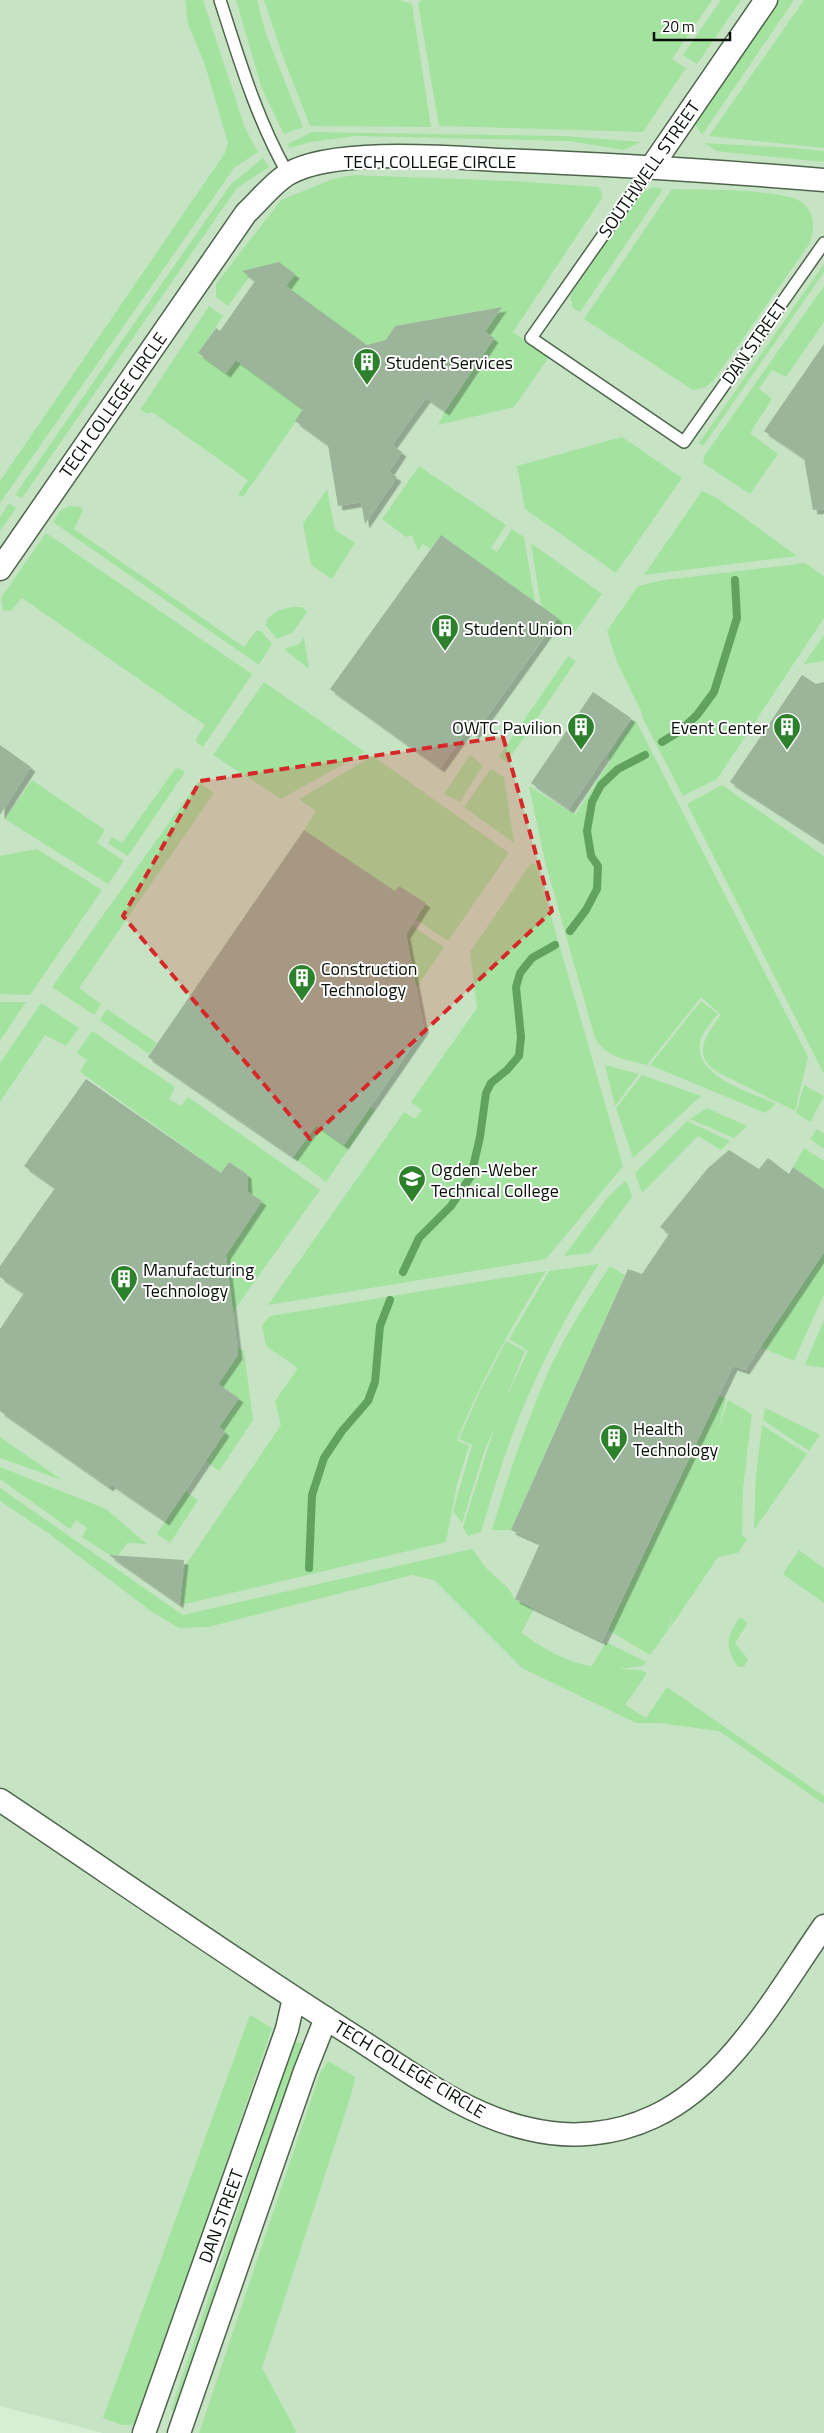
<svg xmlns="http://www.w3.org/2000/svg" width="824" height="2433" font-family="'Titillium Web',sans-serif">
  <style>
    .built { fill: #c6e4c4 }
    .green { fill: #a4e2a0 }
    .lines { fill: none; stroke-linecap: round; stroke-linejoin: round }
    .stream { stroke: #62a25f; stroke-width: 8 }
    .building { fill: #9cb49a; filter: url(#shadow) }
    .lane-casing { stroke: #4f644d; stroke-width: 14 }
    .street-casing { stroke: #4f644d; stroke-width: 25 }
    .lane { stroke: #fff; stroke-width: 11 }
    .street { stroke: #fff; stroke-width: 22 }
    .marked { fill: #d62828; fill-opacity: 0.2; stroke: #d62828; stroke-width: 4; stroke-dasharray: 10 6; stroke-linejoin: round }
    .labels { text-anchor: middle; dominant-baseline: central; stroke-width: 4; stroke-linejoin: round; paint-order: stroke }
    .street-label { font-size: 18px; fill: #070f07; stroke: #fff }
    .poi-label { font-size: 18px; fill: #070f07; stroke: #fff; text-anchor: start }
  </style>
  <defs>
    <filter id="shadow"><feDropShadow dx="4.5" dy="4.5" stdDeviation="0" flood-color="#0004"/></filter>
  </defs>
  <rect width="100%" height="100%" fill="#d6efd4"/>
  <!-- built -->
  <path class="built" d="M0,0H824V2433H103L0,2406Z"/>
  <!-- green -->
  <path class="green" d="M185,0H203L245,128L258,152L234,168L0,503V481L225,153L228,143L205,65L188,24Z
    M236,0H257L266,34L303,127L284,134L262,89Z
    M264,0H400L412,4L431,127L310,126L282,54Z
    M422,0H712L672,59L686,68L643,132L439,126L418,3Z
    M721,0H741L697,64L683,55Z
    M772,0H794L702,135L696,126L697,113Z
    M804,0H824V148L709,136Z
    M312,132L565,136L641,142L623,150L569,141L355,136L311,142L289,148L288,144Z
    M705,143L792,148L824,151V162L716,151Z
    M263,158L269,167L237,188L22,498L15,495L231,184Z
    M353,175L513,181L598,187L601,190L602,198L513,332L549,357L514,407L438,425L445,411L494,339L485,332L501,307L395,326L389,335V340L367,345L256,268L228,306L216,297V284L281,200L333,179Z
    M654,187L663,189L580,312L573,308L570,296L575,288L635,199L642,192Z
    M672,189C697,190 789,188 804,204C816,216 814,228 810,243L713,381L706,387L693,390L584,319Z
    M824,264V272L703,446L699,443Z
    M824,286V322L786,377L772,370L759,389L772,399L750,433L778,454L750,494L703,463L705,455Z
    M209,306L223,316L198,354L226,373L236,360L304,410L243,497L238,495L248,480L152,412L148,414L140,410Z
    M622,437L682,478L616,573L525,509L517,466Z
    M419,466L506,525L491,548L497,552L512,529L524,537L535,602L441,535L430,549L423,544L418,551L412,535L406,537L382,519Z
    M327,489L335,530L355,543L332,579L311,565L303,524Z
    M702,491L717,498L797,556L644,575Z
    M9,503L16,508L0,531V517Z
    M69,506L80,507L83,510L74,529L244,647L256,631H261L272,644L259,665L53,522L60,511Z
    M46,533L252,674L203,747L197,743L196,739L205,725L22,598L11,611L3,610L1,598Z
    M531,543L602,594L573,634L555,622L558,618L541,606Z
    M805,563L824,576V618L717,779L683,796L642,717V713L617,662L607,631L638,586L664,580Z
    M292,607H302L307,612L293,632L277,639L266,626L267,619L277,611Z
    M824,635V661L804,664Z
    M304,637L309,669L284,649L299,644Z
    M568,656L576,661L507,762L499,757Z
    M264,682L365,752L281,799L213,755Z
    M632,720L636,721L808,1057L795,1111L719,1073C690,1056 706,1035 721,1015L701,997L647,1065C628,1060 606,1058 595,1038L545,862L529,786L575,815L610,762L608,756Z
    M470,755L483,765L460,802L444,794Z
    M373,756L509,853L448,941L415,919L426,903L399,886L392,895L381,882L304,830L316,811L299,799Z
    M179,768L185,772L128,856L108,843L112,837L122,843L175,769Z
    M491,769L504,777L514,843L464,807Z
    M32,780L105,830L97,843L124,861L108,884L5,819Z
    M198,782L214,793L79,988L101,1004L94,1015L52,987Z
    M722,785L824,856V1074L687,804Z
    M37,849L102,890L30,995L0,994V856Z
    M531,863L536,864L623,1166L546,1259L268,1305L404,1112L415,1119L422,1110L411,1102L477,1008L470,952Z
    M411,925L444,947L416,988L406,934Z
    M701,1001L718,1014C712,1021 706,1028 702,1036C686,1075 751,1092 776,1104L765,1113L650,1065Z
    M0,1002H26L0,1041Z
    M41,1003L79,1028L66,1046L45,1035L0,1102V1063Z
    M107,1009L157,1043L149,1054L100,1020Z
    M92,1031L175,1087L169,1099L181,1106L188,1097L320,1190L232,1313L225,1252L262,1201L248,1192L247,1174L229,1162L221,1173L80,1072L87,1060L77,1053Z
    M605,1065L639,1074L615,1106Z
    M642,1075L701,1096L633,1158L616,1108Z
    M804,1085L824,1096L810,1122L796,1113Z
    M370,1107L375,1110L326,1182L293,1157L317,1125Z
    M707,1108L747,1126L734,1138L690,1119Z
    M687,1121L730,1141L721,1150L698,1136L642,1193L635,1173Z
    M817,1129L824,1134V1149L810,1139Z
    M804,1148L824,1161V1189L793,1167Z
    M626,1180L632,1197L590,1253L564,1256L607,1198Z
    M824,1252V1294L794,1361L760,1347Z
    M599,1264C563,1319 533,1379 510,1441C499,1471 490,1502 481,1532L468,1536L463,1527L495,1426L484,1452L462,1523L453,1511L472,1445L459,1439L480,1391L506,1341L525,1351L506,1398L528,1351L509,1339L549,1271Z
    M610,1266L625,1275L511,1530H492C508,1476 526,1423 548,1372C565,1335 588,1300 610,1266Z
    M546,1271C512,1325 481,1381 457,1440L469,1446L457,1484L446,1542L181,1605L185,1566L281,1425L275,1401L298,1368L266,1346L262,1325L270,1316Z
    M824,1320V1368L806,1365V1362Z
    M237,1347L244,1351L253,1420L219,1471L206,1461L225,1432L219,1427L239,1398L218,1384L235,1359Z
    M719,1395L726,1399L718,1430L728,1400L752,1414L743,1488L742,1535L747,1539L738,1553L718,1557L670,1628L672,1614L668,1630L650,1655L608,1630Z
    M765,1408L820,1435L809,1451L763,1420Z
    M762,1425L807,1454L754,1530L756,1475Z
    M0,1437L62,1480L0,1458Z
    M0,1467L106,1509L147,1544L127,1543L116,1559L82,1537L87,1528L76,1520L70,1529L0,1479Z
    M0,1488L183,1615L472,1549L487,1569L508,1588L515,1599L534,1609L521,1633C544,1648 564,1662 592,1666L606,1642L646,1662L643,1666L618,1669L641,1670L647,1673L625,1705L646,1718L667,1687L824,1796V1804L719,1731L659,1723H636L522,1668L434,1580L412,1575L208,1627L179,1628L152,1612L48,1533L0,1501Z
    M185,1491L198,1500L170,1543L157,1534Z
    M799,1550L824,1568V1603L783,1574Z
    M740,1617L748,1623L735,1643L748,1659L744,1667H738C724,1646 726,1637 740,1617Z
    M250,2015L272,2028L141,2415L134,2425H122L103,2418Z
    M300,2042L303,2045L180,2413L171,2410L294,2043Z
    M328,2061L355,2077L351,2095L262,2368L296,2431L295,2433H199L320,2073Z"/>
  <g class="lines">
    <!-- stream -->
    <path class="stream" d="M662,742L680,731L697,715L714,692L737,618L735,580
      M570,931L586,910L597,889L598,866L591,856L587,831L592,802L601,785L618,769L645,755
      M403,1272L419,1238L451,1206L471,1176L480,1137L486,1093L491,1083L507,1070L519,1056L521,1037L516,987L520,973L532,958L555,945
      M309,1568L312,1495L324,1458L342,1431L368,1401L375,1382L380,1326L390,1300"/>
  </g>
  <!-- building -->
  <path class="building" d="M279,262L295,274L286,286L367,345L386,340L395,326L502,307L485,332L494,338L445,411L426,398L392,445L402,452L389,472L397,477L365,524L361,502L338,506L328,445L295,421L303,409L236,360L226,373L198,353L216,328L220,331L255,281L242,271Z
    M824,344V509L813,510L804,458L764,431Z
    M441,535L558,618L475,734L468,729L440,768L330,689Z
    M802,675L816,684L824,682V843L730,782Z
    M593,692L631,718L569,809L531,783Z
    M0,745L31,767L0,815Z
    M304,830L395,891L399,886L426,903L406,934L424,1029L344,1145L316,1125L293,1157L148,1057Z
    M86,1079L221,1173L229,1162L247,1174L248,1192L262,1201L226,1255L238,1355L218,1384L239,1398L219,1427L225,1432L165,1521L111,1484L109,1487L0,1411V1329L24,1293L0,1277V1266L55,1188L24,1166Z
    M729,1150L759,1169L768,1158L789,1174L793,1167L824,1189V1252L745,1370L733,1366L602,1641L515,1599L540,1543L511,1530L628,1269L642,1274L669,1234L660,1227L708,1168Z
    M109,1555L184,1560L179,1604Z"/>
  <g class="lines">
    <defs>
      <path id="lane" d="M220,0C239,59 257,120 288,174
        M651,167L531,338L684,442L824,243"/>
      <path id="street" d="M652,166L766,0
        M0,569L246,213C258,202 274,182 288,174C332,148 446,157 498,160C607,164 715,171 824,180
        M0,1800C118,1879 235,1961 355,2037C410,2072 465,2115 529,2129C570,2139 615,2135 653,2117C729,2082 778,1992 824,1926
        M144,2433L287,2029L294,1998
        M179,2433L305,2071L326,2018"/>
    </defs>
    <!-- lane casing -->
    <use href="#lane" class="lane-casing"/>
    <!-- street casing -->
    <use href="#street" class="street-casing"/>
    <!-- lane -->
    <use href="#lane" class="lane"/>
    <!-- street -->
    <use href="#street" class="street"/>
  </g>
  <!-- marked area -->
  <path class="marked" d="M503,737L552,911L310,1139L123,916L200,781Z"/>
  <!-- icons -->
  <defs>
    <symbol id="building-pin" viewBox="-11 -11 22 30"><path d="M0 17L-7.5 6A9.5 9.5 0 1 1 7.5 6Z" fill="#2d802c" stroke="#fff"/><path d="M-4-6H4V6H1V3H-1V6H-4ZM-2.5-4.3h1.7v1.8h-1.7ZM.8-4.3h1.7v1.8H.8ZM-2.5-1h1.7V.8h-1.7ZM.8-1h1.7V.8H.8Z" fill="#fff"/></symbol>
    <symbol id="university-pin" viewBox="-11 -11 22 30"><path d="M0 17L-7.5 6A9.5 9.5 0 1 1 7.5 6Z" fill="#2d802c" stroke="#fff"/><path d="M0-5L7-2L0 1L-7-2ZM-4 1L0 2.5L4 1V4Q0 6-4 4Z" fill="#fff"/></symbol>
  </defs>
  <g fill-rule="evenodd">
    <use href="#building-pin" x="351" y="346" width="32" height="43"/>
    <use href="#building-pin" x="429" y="612" width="32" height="43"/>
    <use href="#building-pin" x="565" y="711" width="32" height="43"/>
    <use href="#building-pin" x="771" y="711" width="32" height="43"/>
    <use href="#building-pin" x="286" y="962" width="32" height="43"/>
    <use href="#university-pin" x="396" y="1163" width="32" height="43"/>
    <use href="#building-pin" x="108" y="1263" width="32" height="43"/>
    <use href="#building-pin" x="598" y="1422" width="32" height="43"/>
  </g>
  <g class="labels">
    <!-- street labels -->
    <g class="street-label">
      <text x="430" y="161">TECH COLLEGE CIRCLE</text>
      <text transform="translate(649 169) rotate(-55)">SOUTHWELL STREET</text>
      <text transform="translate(754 342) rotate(-55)">DAN STREET</text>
      <text transform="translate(113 405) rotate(-55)">TECH COLLEGE CIRCLE</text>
      <text transform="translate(410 2069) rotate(31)">TECH COLLEGE CIRCLE</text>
      <text transform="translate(221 2216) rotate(-70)">DAN STREET</text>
    </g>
    <!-- poi labels -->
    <g class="poi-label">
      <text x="386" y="362">Student Services</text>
      <text x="464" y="628">Student Union</text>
      <text x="562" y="727" text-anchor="end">OWTC Pavilion</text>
      <text x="768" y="727" text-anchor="end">Event Center</text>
      <text x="321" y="968">Construction<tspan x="321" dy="21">Technology</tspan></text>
      <text x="431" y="1169">Ogden-Weber<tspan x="431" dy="21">Technical College</tspan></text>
      <text x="143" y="1269">Manufacturing<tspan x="143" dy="21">Technology</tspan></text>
      <text x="633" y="1428">Health<tspan x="633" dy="21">Technology</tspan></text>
    </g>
  </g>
  <!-- scale -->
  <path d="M654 32v8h76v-8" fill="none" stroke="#070f07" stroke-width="2.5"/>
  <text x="662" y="32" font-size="15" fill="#070f07" stroke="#ffffff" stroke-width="4" paint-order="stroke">20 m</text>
</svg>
